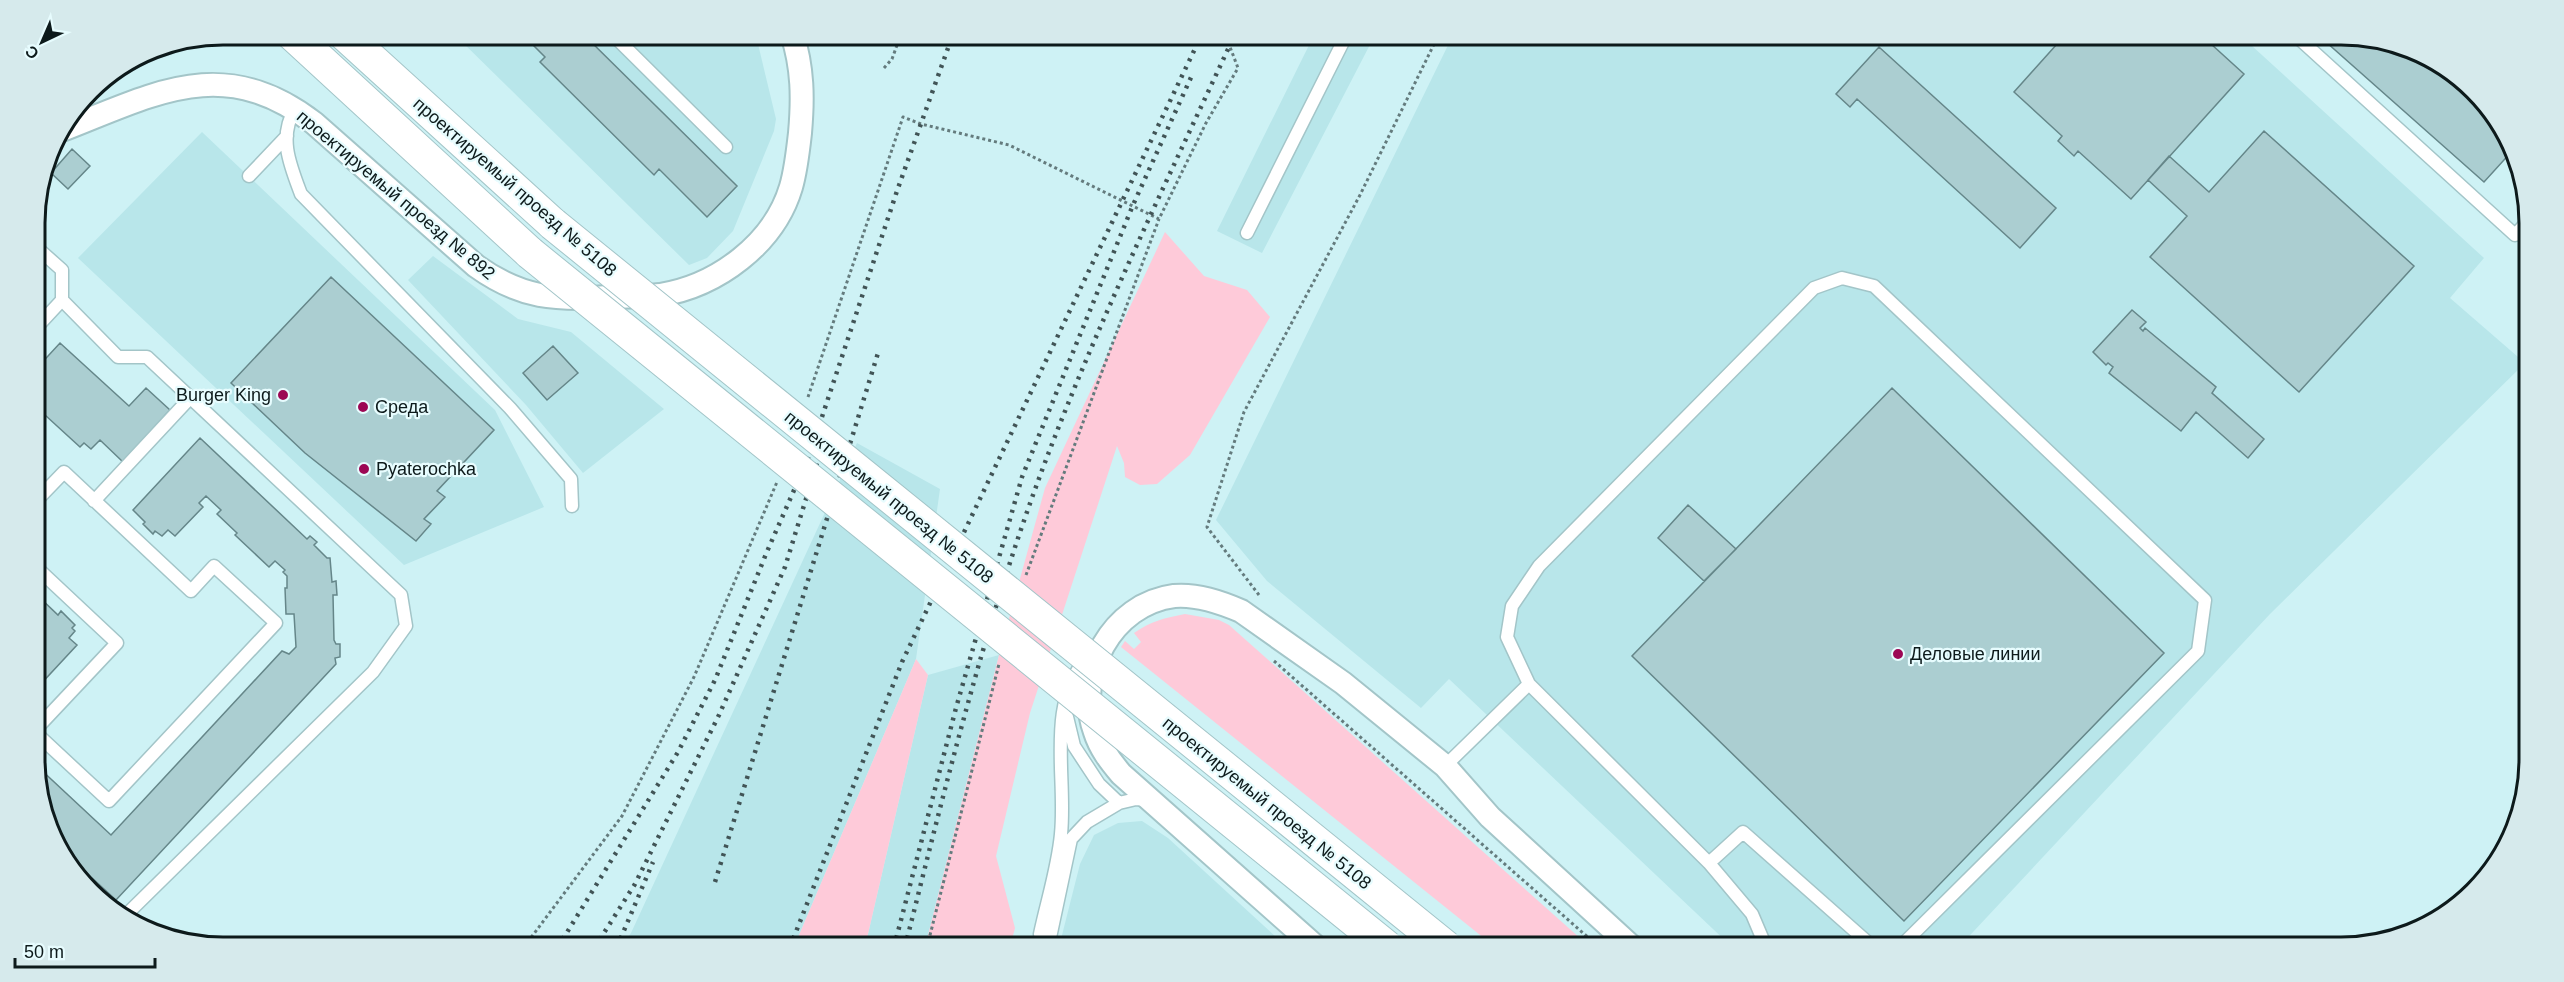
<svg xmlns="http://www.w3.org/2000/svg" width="2564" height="982" font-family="Arial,sans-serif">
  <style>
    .built { fill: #b8e6ea }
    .green { fill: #fecad9 }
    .building { fill: #abced1; stroke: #658689; stroke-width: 1.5 }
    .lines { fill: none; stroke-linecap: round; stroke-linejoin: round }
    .lane-casing { stroke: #a3c5c8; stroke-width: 15 }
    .street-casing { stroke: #a3c5c8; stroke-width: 26 }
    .secondary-casing { stroke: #a3c5c8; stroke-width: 34 }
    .path { stroke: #647b7d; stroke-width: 3; stroke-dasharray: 3 3; stroke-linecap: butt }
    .lane { stroke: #fff; stroke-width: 12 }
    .street { stroke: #fff; stroke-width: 22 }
    .secondary { stroke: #fff; stroke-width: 32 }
    .rail { stroke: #415456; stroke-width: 4.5; stroke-dasharray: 3 6; stroke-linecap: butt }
    .secondary-bridge-casing { stroke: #a3c5c8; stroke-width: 34; stroke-linecap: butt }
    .secondary-bridge { stroke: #fff; stroke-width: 32 }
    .poi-dot { fill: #9c0754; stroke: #e7fcfe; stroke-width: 2 }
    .labels { text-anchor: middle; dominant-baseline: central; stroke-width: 4.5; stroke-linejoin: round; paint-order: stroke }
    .street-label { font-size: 18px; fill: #0d1a1b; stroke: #e7fcfe }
    .poi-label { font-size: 18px; fill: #0d1a1b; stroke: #e7fcfe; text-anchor: start }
    .rim { fill: none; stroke: #0d1a1b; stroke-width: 3 }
  </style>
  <rect width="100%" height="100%" fill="#cef2f5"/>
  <!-- built -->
  <path class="built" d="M455,35H745L758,44L776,119L774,131L733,231L707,258L689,265Z
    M1314,35H1375L1262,253L1217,231Z
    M1453,35H2240L2484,258L2450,298L2525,363L2270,614L1959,947H1732L1449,679L1421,708L1267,581L1216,520Z
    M202,132L495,410L544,507L404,565L78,258Z
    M433,256L518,319L571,332L664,409L583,473L526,405L408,280Z
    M857,443L940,489L916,659L794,947H621L631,933Z
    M999,655L925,947H865L928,675Z
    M1142,821L1168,838L1287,947H1059L1080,864L1094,835L1118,823Z"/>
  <!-- green -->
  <path class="green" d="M1165,232L1204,276L1247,290L1270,317L1190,455L1157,484L1140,485L1125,477L1124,463L1117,446L1030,713L996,856L1015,928L1010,947H925L999,655L1045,488Z
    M1185,614L1219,620L1229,625L1590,947H1495L1121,647L1125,641L1134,649L1141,642L1134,633C1151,621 1165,618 1185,614Z
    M916,659L928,675L865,947H794Z"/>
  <!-- building -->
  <path class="building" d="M522,34H583L737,186L707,217L659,169L654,175L540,62L545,57Z
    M2066,34H2200L2244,74L2131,199L2078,151L2074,156L2058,141L2062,136L2014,92Z
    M2317,34H2341L2402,45L2483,99L2514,149L2484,182Z
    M1879,47L2056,208L2020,248L1857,99L1850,107L1836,94Z
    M2264,131L2414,266L2299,392L2150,257L2187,216L2148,180L2169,156L2209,192Z
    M72,149L90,166L68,189L51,173Z
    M331,277L494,430L437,491L445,497L424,519L431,524L416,541L305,453L231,383Z
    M2132,310L2146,322L2140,328L2143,331L2145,328L2216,387L2212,393L2264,439L2248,458L2196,412L2181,431L2109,373L2113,367L2108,363L2106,365L2093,352Z
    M60,343L129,406L146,388L170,410L123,462L100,440L91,449L84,443L80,447L45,415L37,424L44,431L36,439V369Z
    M553,346L578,373L547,400L523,373Z
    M1892,388L2164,653L1904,921L1632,656Z
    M200,438L307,539L310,536L317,542L314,545L327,558H330L332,582L336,581L337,595H333L334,640L336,644H340V657L335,658L336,664L116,900L67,855L38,795V767L111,835L282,651L289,654L296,647L294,614H286L285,588H287V576L283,572L285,570L275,561L269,567L235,535L237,533L217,514L221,510L206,496L199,503L203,507L175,536L168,530L162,536L155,531L153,534L143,524L145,522L133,510Z
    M1688,505L1736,549L1704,581L1658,538Z
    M37,595L58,615L61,611L75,625L72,628L75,631L69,638L77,645L37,688Z"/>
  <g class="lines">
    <defs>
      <path id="lane" d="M612,34L726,147
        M2294,34L2515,235L2528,221
        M295,109C278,137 290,165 301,194L510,408L571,479L572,506
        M249,176L287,136
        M1247,233L1347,34
        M35,246L62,270V300L36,328
        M62,300L118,357H147L401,595L406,626L373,672L127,914
        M36,501L64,472L191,591L214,566L276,623L109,801L38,735
        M94,501L190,398
        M37,568L117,643L38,727
        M1067,717L1074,746L1099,784L1119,803
        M1445,766L1529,684
        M1709,863L1743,832L1873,947
        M1043,947L1040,934C1047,901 1058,867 1061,834C1067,775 1045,705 1088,656
        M1048,947L1071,839L1087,822L1119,803L1136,799L1147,800
        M1766,947L1752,914L1709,863L1529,684L1507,637L1512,606L1539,566L1814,288L1842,278L1874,286L2205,600L2198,651L1900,947"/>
      <path id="street" d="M62,130C155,94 223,53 314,123L476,266C522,299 555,300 610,297C626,296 644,297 660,295C717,286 774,244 791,187C796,170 798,151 800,133C803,99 803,68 792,34
        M1316,947L1121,774C1110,761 1100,748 1095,732C1074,674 1112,604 1174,596C1197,594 1220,602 1241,611L1343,683L1445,766L1490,817L1632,947"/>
      <path id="secondary" d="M292,34L530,253
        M344,34L553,224"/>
    </defs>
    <!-- lane casing -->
    <use href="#lane" class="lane-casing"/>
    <!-- street casing -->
    <use href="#street" class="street-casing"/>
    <!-- secondary casing -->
    <use href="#secondary" class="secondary-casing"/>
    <!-- path -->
    <path class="path" d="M884,68L892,59L901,34
      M808,397L903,117L921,124L1009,145L1159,219L1206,123L1238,68L1230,47L1240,34
      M1026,575L1159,219
      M1259,595L1207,527L1244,412L1360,195L1439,34
      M1274,661L1599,947
      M524,947L622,816L694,677L777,482
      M927,947L999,664"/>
    <!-- lane -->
    <use href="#lane" class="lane"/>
    <!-- street -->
    <use href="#street" class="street"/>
    <!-- secondary -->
    <use href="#secondary" class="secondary"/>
    <!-- rail -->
    <path class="rail" d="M715,882L878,353
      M558,947L678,752L715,680L766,554L809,456L897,191L953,34
      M595,947L635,884L719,715L785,567L826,434
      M617,947L653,862
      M790,947L902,662L1202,34
      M894,947L956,708L1022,477L1133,205L1193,73
      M905,947C945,788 984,627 1041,473C1097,323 1168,179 1235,34"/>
    <defs>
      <path id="secondary-bridge" d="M553,224L1446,947
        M530,253L1387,947"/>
    </defs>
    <!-- secondary-bridge casing -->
    <use href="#secondary-bridge" class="secondary-bridge-casing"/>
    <!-- secondary-bridge -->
    <use href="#secondary-bridge" class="secondary-bridge"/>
  </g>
  <!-- markers -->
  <g class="poi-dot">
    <circle cx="283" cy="395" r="6"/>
    <circle cx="363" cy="407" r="6"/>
    <circle cx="364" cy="469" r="6"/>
    <circle cx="1898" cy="654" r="6"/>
  </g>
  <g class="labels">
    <!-- street labels -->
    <g class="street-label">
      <text transform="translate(515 187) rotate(41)">проектируемый проезд № 5108</text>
      <text transform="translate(396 195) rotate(40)">проектируемый проезд № 892</text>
      <text transform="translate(889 497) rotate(39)">проектируемый проезд № 5108</text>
      <text transform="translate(1267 803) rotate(39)">проектируемый проезд № 5108</text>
    </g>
    <!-- poi labels -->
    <g class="poi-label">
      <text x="271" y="395" text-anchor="end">Burger King</text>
      <text x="375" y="407">Среда</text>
      <text x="376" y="469">Pyaterochka</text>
      <text x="1910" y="654">Деловые линии</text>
    </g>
  </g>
  <!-- crop -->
  <path d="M0 0H2564V982H0ZM223 45H2341A178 178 0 0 1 2519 223V759A178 178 0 0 1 2341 937H223A178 178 0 0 1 45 759V223A178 178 0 0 1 223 45Z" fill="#d6eaec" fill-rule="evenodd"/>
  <path class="rim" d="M223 45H2341A178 178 0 0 1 2519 223V759A178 178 0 0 1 2341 937H223A178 178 0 0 1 45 759V223A178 178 0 0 1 223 45Z"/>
  <!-- north arrow -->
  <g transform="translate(42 42) rotate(224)" stroke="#e7fcfe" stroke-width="4.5" paint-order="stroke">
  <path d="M0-4.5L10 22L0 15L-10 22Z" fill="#0d1a1b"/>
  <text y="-9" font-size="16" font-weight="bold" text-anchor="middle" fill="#0d1a1b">С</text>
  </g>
  <!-- scale -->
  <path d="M15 958v9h140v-9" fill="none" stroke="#0d1a1b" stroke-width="3"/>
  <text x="24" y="958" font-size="18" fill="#0d1a1b" stroke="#e7fcfe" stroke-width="4.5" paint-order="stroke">50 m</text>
</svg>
